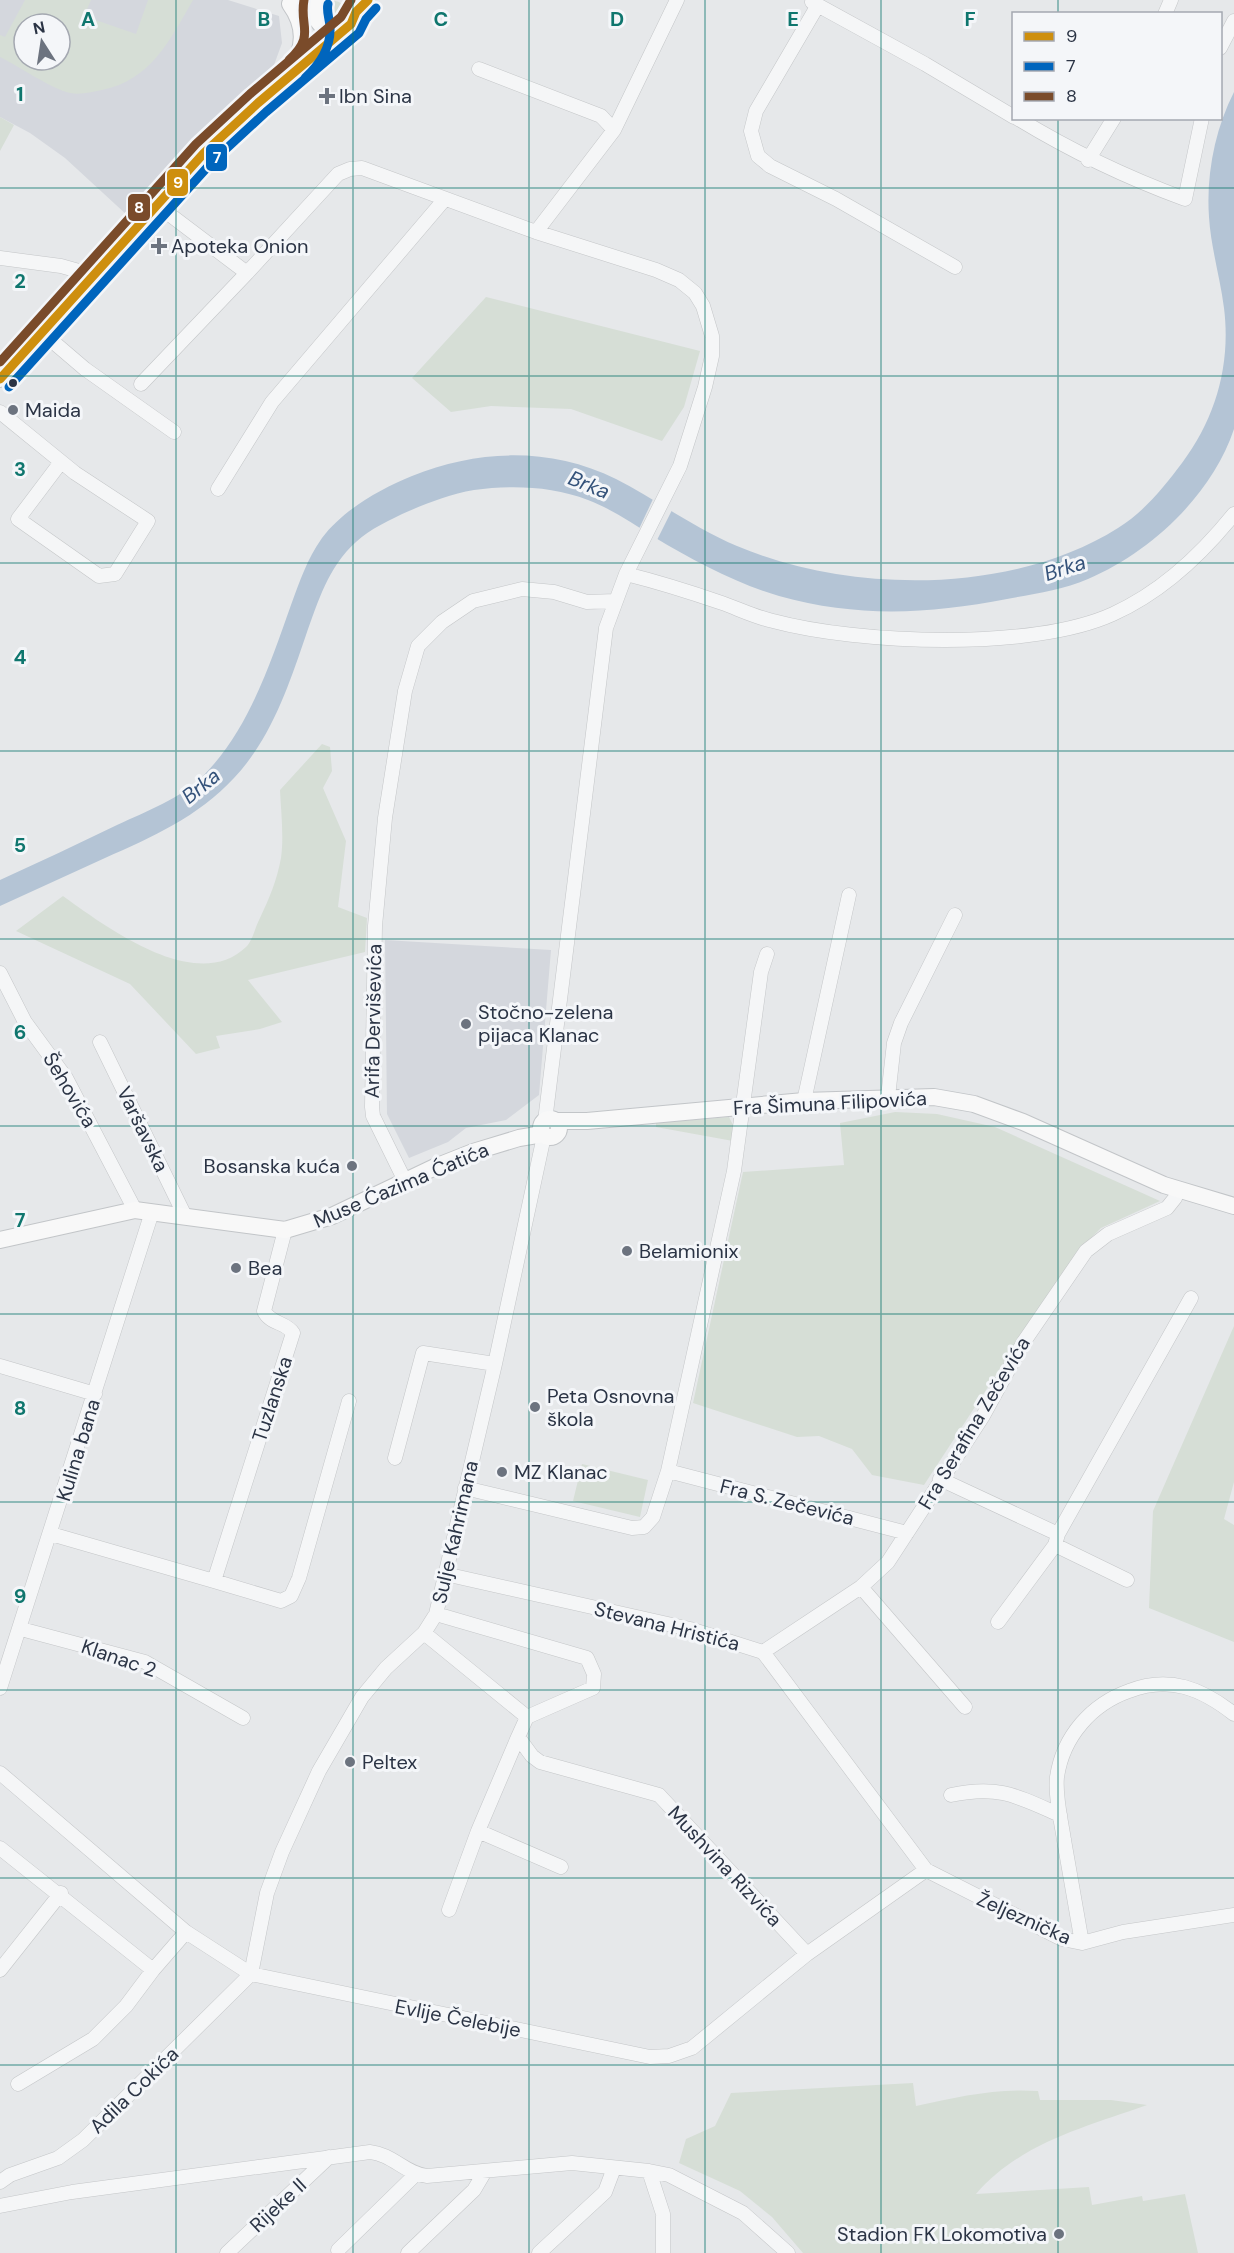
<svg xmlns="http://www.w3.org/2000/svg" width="1234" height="2253" font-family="'DM Sans',sans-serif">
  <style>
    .built { fill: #d4d7dd; fill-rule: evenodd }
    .green { fill: #d6ded6; fill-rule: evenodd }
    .water { fill: #b4c4d5 }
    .pier { fill: #e6e8ea }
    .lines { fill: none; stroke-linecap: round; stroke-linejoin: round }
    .minor-casing { stroke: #c4c6c8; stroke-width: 15 }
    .major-casing { stroke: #c2c5c8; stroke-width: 18 }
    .minor { stroke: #f5f6f7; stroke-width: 14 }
    .major { stroke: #f8f8f8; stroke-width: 16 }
    .bus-1-casing { stroke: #f4f6f9; stroke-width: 14 }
    .bus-2-casing { stroke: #f4f6f9; stroke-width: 14 }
    .bus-3-casing { stroke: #f4f6f9; stroke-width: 14 }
    .bus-1 { stroke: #ce8f0e; stroke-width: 9 }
    .bus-2 { stroke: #0065bd; stroke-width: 9 }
    .bus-3 { stroke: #7a4b2a; stroke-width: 9 }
    .grid { fill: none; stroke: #0f766e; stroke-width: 1.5; stroke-opacity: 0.55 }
    .poi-dot { fill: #6c737f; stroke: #f4f6f9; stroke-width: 2 }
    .bus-dot { fill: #2b3445; stroke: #f4f6f9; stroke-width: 2 }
    .labels { text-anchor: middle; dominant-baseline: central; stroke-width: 6; stroke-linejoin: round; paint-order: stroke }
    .poi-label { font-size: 20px; fill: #2b3445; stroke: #f4f6f9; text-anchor: start }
    .street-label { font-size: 20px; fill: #2b3445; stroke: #f4f6f9 }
    .water-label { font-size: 21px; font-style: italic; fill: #34527a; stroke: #f4f6f9 }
    .grid-label { font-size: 20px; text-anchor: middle; font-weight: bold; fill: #0f766e; stroke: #f4f6f9; stroke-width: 6; stroke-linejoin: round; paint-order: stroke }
    .line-badge { stroke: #f4f6f9; stroke-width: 2 }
    .badge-label { font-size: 16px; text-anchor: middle; font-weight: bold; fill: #fff }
  </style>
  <rect width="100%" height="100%" fill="#e6e8ea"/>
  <!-- built -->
  <path class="built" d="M0,0H228L279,16L282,43L274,65L193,143L128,216L65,158L30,133L0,117ZM24,24H60V60H24Z
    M385,940L551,950L539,1095L506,1120L466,1128L448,1142L409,1158L387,1114Z"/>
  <!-- green -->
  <path class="green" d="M25,0H91L84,16L136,34L148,0H193C170,40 151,80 102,90C91,92 81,95 70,93C52,89 18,66 0,57V35L5,37ZM24,24H60V60H24Z
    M326 10a9 9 0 1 1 18 0a9 9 0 1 1-18 0Z
    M0,117L14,125L0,151Z
    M486,297L700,351L684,407L662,441L571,409L491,406L451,412L412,378Z
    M322,744L330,747L332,771L323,788L346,841L338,907L367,918L365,952L248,980L282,1022L260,1029L216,1036L220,1048L196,1054L130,984L16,931L63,896C105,926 196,995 246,947C253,940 255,927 260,918C269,899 277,880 281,858C284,837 281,812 280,790Z
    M895,1112L937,1114L995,1127L1160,1201L1101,1228L1086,1243L1050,1292L924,1485L872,1475L852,1449L819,1436L797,1437L693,1403L743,1172L844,1165L840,1123Z
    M729,1117L734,1127L733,1141L656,1127V1123Z
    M1234,1326V1482L1224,1519L1234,1525V1642L1149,1608L1153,1511Z
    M582,1464L648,1480L640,1517L573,1501Z
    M913,2083L916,2106C957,2097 996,2088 1038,2091L1040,2100H1111L1147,2105C1085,2127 1020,2143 976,2194L1089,2187L1092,2205L1142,2196L1143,2201L1185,2194L1198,2253H803L772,2217L740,2191L679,2163L686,2139L715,2126L731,2093Z"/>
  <!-- water -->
  <path class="water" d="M1234,92V429C1212,495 1151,552 1088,579C1062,590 1034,594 1007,599C928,614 858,618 779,596C735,583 694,561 654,537C633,524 612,509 588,500C552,486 511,485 474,490C451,494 430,502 409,511C391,519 370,529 356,542C328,567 318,602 306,635C289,685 271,739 234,778C198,817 152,837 105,858C70,874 35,890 0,906V880C39,862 78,844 117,825C147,811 180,799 204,775C249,729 270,664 291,605C300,581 307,559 322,538C343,510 380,489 412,476C478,449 551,447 616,479C657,500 694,528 737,546C850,594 1012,595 1118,528C1144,512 1164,487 1182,463C1216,418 1231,364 1224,308C1220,277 1211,248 1209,217C1206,175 1215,129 1234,92Z"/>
  <!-- pier -->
  <path class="pier" d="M654,497L673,508L656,542L638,531Z"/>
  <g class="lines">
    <defs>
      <path id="minor" d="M812,2L925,64L1014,117
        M818,5L756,111L751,131L758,156L770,166L836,199L955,267
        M1165,14L1171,0
        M1220,48L1234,21
        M479,69L601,116L614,130L536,232
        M1017,118C1071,151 1125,177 1185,199L1202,118
        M614,130L677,0
        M1088,160L1114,118
        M157,205L247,273L338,174L350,169L362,168L536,232L656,270L679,280L695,293L703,306L712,336V356L705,387L680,466L626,574L606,628L545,1121
        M0,258L61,266L93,275
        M44,334L85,369L174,432
        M141,384L247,273
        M0,412L75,473L148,521L115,574L99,576L18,519L61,462
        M218,489L272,402L444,200
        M626,574C658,582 690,592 722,603C739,609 755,617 773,621C859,644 1032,651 1113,614C1162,592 1201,555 1234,514
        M0,973L25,1022L66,1078L135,1210
        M100,1042L185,1216
        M888,1097L894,1043L901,1023L955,915
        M804,1101L849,895
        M405,1181L373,1116L372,1107L375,926L385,818L405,691L418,646L442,622L473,601L522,589L554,592L587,602L615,601
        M285,1230L264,1311C270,1324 286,1322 293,1333L214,1581L281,1601L291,1596L299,1578L349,1401
        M0,1366L95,1394
        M395,1458L423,1353L495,1364
        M668,1471L907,1533
        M940,1479L1058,1534
        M465,1488L632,1528L644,1527L653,1517L668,1471L734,1171L761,972L767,954
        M51,1534L214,1581
        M1055,1545L1127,1580
        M445,1574L690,1629L763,1652L926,1870L1062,1939L1082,1943L1123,1932L1234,1915
        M861,1587L965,1707
        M436,1614L587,1658L594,1674L593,1688L527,1717
        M998,1622L1055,1545L1058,1534L1191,1298
        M21,1629L145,1662L243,1718
        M424,1633L527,1717L518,1737L532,1756L540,1762L659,1795L807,1954
        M763,1652L861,1587L888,1562L983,1416L1023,1343L1086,1251L1108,1234L1167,1208L1175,1198L1178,1190
        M0,1688L152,1212
        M0,1773L186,1932L251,1974L650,2057L669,2056L692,2048L807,1954L926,1870
        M951,1795C999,1785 1017,1796 1060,1815
        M478,1831L561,1867
        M0,1848L153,1970L126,2006L93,2039L18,2084
        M449,1910L478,1831L518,1737
        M1082,1943C1076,1909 1070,1874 1064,1840C1061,1820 1055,1796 1057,1777C1063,1736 1092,1704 1129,1691C1170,1675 1202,1689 1234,1714
        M0,1970L61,1893
        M153,1970L186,1932
        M649,2171L663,2214V2253
        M0,2182L10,2175L58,2158L83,2140L251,1974L267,1893L282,1852L319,1771L362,1697L386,1668L424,1633L436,1614L495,1364L544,1136
        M0,2206L72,2192L370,2152C392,2154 406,2174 427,2176L572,2163L649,2171L669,2175L743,2213L788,2253
        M338,2250L416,2174
        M227,2253L329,2157
        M408,2253L474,2190L484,2173
        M539,2253L605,2192L614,2168"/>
      <path id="major" d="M317,0L315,16C321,29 332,34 345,28
        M290,70C306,48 306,26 290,4
        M0,379C71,306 133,225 204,153C250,106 302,67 351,24L356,12L353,0
        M541 1128a9 9 0 1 1 18 0a9 9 0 1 1-18 0Z
        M556,1121H587L804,1101L934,1097L974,1104L1023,1122L1164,1185L1234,1206
        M0,1240L135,1210L285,1230L332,1216L435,1167L473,1152L519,1138L543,1134"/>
    </defs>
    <!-- minor casing -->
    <use href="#minor" class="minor-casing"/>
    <!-- major casing -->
    <use href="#major" class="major-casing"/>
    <!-- minor -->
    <use href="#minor" class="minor"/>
    <!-- major -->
    <use href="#major" class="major"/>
    <defs>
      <path id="bus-1" d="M0,379L204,153L258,103L351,24L356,12L368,0"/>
      <path id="bus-2" d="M305,78C319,65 331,47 330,28C330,19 326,12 328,4
        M9,387L213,161L266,112L359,33L366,19L376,8"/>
      <path id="bus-3" d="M289,60C316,35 299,27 304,0
        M0,362L196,144L250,94L341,17L351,0"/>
    </defs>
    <!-- bus-1 casing -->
    <use href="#bus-1" class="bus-1-casing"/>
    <!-- bus-2 casing -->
    <use href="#bus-2" class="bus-2-casing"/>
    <!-- bus-3 casing -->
    <use href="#bus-3" class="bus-3-casing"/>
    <!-- bus-1 -->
    <use href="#bus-1" class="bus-1"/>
    <!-- bus-2 -->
    <use href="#bus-2" class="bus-2"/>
    <!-- bus-3 -->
    <use href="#bus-3" class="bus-3"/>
  </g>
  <!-- grid -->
  <path class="grid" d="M176,0V2253M353,0V2253M529,0V2253M705,0V2253M881,0V2253M1058,0V14M1058,118V2253M0,188H1234M0,376H1234M0,563H1234M0,751H1234M0,939H1234M0,1126H1234M0,1314H1234M0,1502H1234M0,1690H1234M0,1878H1234M0,2065H1234"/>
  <!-- markers -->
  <g class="poi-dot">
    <path d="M324 87h6v6h6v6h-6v6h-6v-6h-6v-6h6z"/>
    <path d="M156 237h6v6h6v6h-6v6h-6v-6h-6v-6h6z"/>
    <circle cx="13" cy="410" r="6"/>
    <circle cx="466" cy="1024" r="6"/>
    <circle cx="352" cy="1166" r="6"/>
    <circle cx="627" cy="1251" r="6"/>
    <circle cx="236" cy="1268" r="6"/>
    <circle cx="535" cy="1407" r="6"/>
    <circle cx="502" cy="1472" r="6"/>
    <circle cx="350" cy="1762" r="6"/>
    <circle cx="1059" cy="2234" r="6"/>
  </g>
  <circle class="bus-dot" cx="13" cy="383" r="5"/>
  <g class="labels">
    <!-- poi labels -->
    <g class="poi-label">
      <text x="339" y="96">Ibn Sina</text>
      <text x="171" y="246">Apoteka Onion</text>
      <text x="25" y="410">Maida</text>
      <text x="478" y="1012">Stočno-zelena<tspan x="478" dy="23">pijaca Klanac</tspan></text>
      <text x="340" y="1166" text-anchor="end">Bosanska kuća</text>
      <text x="639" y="1251">Belamionix</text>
      <text x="248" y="1268">Bea</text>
      <text x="547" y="1396">Peta Osnovna<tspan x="547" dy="23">škola</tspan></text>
      <text x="514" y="1472">MZ Klanac</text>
      <text x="362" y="1762">Peltex</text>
      <text x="1047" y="2234" text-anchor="end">Stadion FK Lokomotiva</text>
    </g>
    <!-- street labels -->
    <g class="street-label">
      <text transform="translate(373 1021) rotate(-89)">Arifa Derviševića</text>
      <text transform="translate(70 1090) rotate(59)">Šehovića</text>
      <text transform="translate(830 1103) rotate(-3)">Fra Šimuna Filipovića</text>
      <text transform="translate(143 1129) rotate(64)">Varšavska</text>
      <text transform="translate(401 1185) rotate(-23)">Muse Ćazima Ćatića</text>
      <text transform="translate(272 1399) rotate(-72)">Tuzlanska</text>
      <text transform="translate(974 1423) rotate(-59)">Fra Serafina Zečevića</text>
      <text transform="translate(78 1450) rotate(-73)">Kulina bana</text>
      <text transform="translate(787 1502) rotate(14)">Fra S. Zečevića</text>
      <text transform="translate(455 1532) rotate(-77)">Sulje Kahrimana</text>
      <text transform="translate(667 1626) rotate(14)">Stevana Hristića</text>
      <text transform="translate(119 1658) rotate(19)">Klanac 2</text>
      <text transform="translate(725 1866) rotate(47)">Mushvina Rizvića</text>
      <text transform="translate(1024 1918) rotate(24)">Željeznička</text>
      <text transform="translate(458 2018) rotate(11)">Evlije Čelebije</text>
      <text transform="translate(134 2090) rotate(-44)">Adila Cokića</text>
      <text transform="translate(278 2205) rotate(-43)">Rijeke II</text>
    </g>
    <!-- water labels -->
    <g class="water-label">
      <text transform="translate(589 485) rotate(22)">Brka</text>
      <text transform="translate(1065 568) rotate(-18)">Brka</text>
      <text transform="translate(201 786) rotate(-39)">Brka</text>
    </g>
  </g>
  <g class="grid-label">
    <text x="88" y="26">A</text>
    <text x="264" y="26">B</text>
    <text x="441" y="26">C</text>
    <text x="617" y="26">D</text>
    <text x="793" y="26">E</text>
    <text x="970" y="26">F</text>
    <text x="20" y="101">1</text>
    <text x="20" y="288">2</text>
    <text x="20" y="476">3</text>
    <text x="20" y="664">4</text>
    <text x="20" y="852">5</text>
    <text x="20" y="1039">6</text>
    <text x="20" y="1227">7</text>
    <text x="20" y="1415">8</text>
    <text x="20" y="1603">9</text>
  </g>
  <g class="line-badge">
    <rect x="205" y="143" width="23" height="29" rx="6" fill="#0065bd"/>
    <rect x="166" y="168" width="23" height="29" rx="6" fill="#ce8f0e"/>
    <rect x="127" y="193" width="24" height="29" rx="6" fill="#7a4b2a"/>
  </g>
  <g class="badge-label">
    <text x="217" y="163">7</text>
    <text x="178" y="188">9</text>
    <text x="139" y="213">8</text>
  </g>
  <!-- legend -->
  <rect x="1012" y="12" width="210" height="108" fill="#f4f6f9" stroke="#a4a8b1" stroke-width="1.5"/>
  <rect x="1024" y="32" width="30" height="9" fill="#ce8f0e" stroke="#a4a8b1" stroke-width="1.5"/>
  <text x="1066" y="42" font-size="18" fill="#2b3445">9</text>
  <rect x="1024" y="62" width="30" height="9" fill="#0065bd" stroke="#a4a8b1" stroke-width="1.5"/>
  <text x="1066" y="72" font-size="18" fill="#2b3445">7</text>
  <rect x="1024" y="92" width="30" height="9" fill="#7a4b2a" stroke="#a4a8b1" stroke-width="1.5"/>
  <text x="1066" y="102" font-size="18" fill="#2b3445">8</text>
  <!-- north arrow -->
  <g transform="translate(42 42) rotate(348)"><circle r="28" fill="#f4f6f9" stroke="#a4a8b1" stroke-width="1.5"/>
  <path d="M0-4.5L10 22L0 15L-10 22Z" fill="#6c737f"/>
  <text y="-9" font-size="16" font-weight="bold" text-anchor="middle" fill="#2b3445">N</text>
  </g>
</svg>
